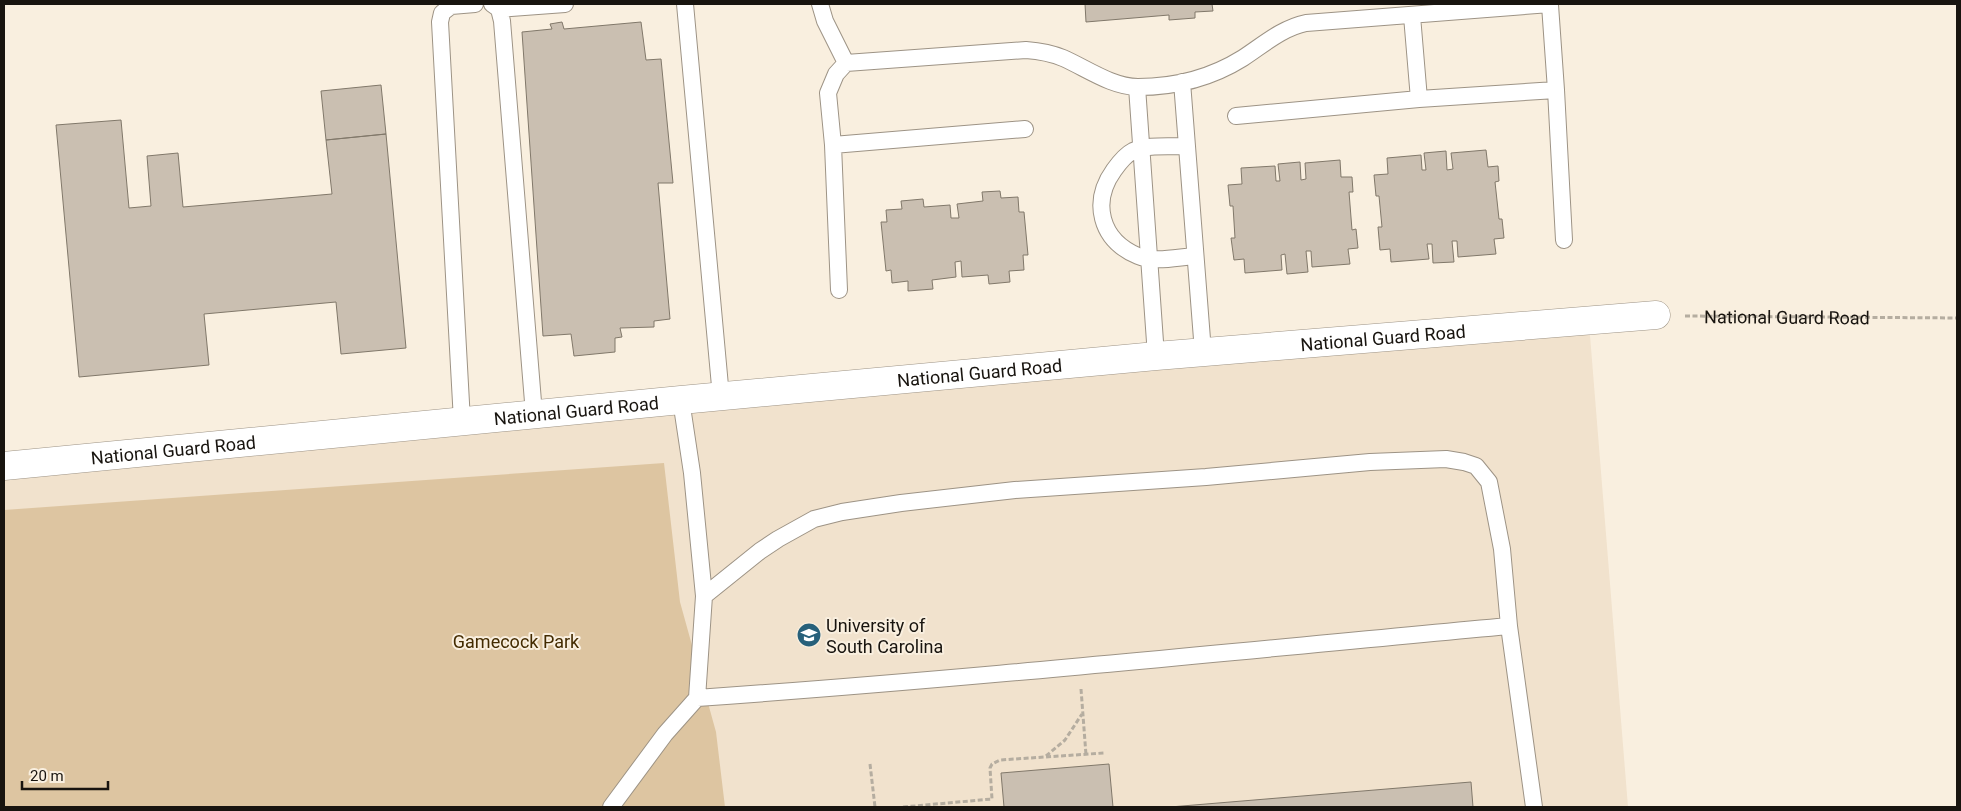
<svg xmlns="http://www.w3.org/2000/svg" width="1961" height="811" font-family="Roboto,sans-serif">
  <style>
    .built { fill: #f1e2cd }
    .green { fill: #ddc5a1 }
    .building { fill: #cabfb1; stroke: #81786a }
    .lines { fill: none; stroke-linecap: round; stroke-linejoin: round }
    .lane-casing { stroke: #9d9385; stroke-width: 18 }
    .street-casing { stroke: #9d9385; stroke-width: 29 }
    .path { stroke: #b5ada0; stroke-width: 3; stroke-dasharray: 5 2.5; stroke-linecap: butt }
    .lane { stroke: #fff; stroke-width: 16 }
    .street { stroke: #fff; stroke-width: 28 }
    .labels { text-anchor: middle; dominant-baseline: central; stroke-width: 4; stroke-linejoin: round; paint-order: stroke }
    .street-label { font-size: 18px; fill: #18140f; stroke: #f9efdf }
    .poi-label { font-size: 18px; fill: #18140f; stroke: #f9efdf; text-anchor: start }
    .park-label { font-size: 18px; fill: #432b00; stroke: #f9efdf }
  </style>
  <rect width="100%" height="100%" fill="#f9efdf"/>
  <!-- built -->
  <path class="built" d="M1589,323L1628,807H4V464Z"/>
  <!-- green -->
  <path class="green" d="M664,463L680,602L716,732L725,807H4V510Z"/>
  <!-- building -->
  <path class="building" d="M1085,4H1212L1213,11L1195,12V18L1169,20V15L1086,22Z
    M562,22L564,29L641,22L646,60L661,59L673,183H658L670,319L654,321V327L620,328L622,337L615,338V352L574,356L571,334L543,336L522,32L552,29L550,24Z
    M381,85L386,134L326,140L321,91Z
    M121,120L129,208L151,206L147,156L178,153L183,207L332,194L326,140L386,134L406,348L341,354L336,302L204,314L209,365L79,377L56,125Z
    M1486,150L1488,167L1498,166L1499,181L1495,182L1499,219H1502L1504,238L1494,239L1496,254L1458,257L1457,241H1452L1454,262L1433,263L1432,244H1427L1429,259L1391,262L1390,249L1380,250L1378,227H1382L1379,196H1376L1374,175L1388,174L1387,158L1421,155L1422,170H1426L1424,153L1446,151L1447,170L1453,169L1451,153Z
    M1340,160L1341,177H1352L1353,192H1349L1352,230L1356,229L1358,248L1348,249L1350,264L1312,267L1311,251H1306L1308,272L1287,274L1285,254L1281,255L1282,270L1245,273L1244,259L1234,260L1231,238H1235L1233,206H1230L1228,185L1242,184L1241,168L1275,166L1276,181H1280L1278,164L1300,162L1301,180L1306,179L1305,163Z
    M1000,191L1001,198L1018,197L1019,212H1024L1028,255H1023L1024,270L1009,271L1010,282L989,284L988,275L962,277L961,261L955,262L956,277L932,280L933,289L908,291V281L892,283L891,270L886,271L881,222H887L886,210L902,209L901,201L923,199L924,207L950,205L951,218H959L957,204L983,201L982,192Z
    M1109,764L1113,807H1004L1001,773Z
    M1471,782L1473,807H1170Z"/>
  <g class="lines">
    <defs>
      <path id="lane" d="M492,4L499,9L502,21L534,414
        M685,4L721,397
        M820,4L825,21L846,63L1026,50C1039,51 1051,53 1063,58C1086,68 1112,87 1138,87C1175,87 1211,78 1243,58C1263,45 1282,28 1306,23L1550,4
        M499,9L565,4
        M1412,16L1419,99
        M1182,82L1203,352
        M1137,87L1156,356
        M1556,90L1564,240
        M1236,116L1419,99L1556,90L1550,5
        M833,145L1025,129
        M1187,146C1170,147 1148,144 1133,151C1125,155 1119,163 1114,170C1091,202 1100,240 1138,256C1154,263 1178,257 1195,256
        M839,290L833,145L828,93L836,74L846,63
        M462,421L440,22L442,13L451,6L475,4
        M704,596L760,551L778,539L814,519L842,512L901,503L1015,490L1206,477L1370,462L1446,459L1464,462L1476,466L1489,482L1502,549L1509,626L1534,807
        M697,698C968,679 1238,651 1509,626
        M611,807L665,734L697,698L704,596L692,473L681,400"/>
      <g id="street">
        <path id="s2" d="M4,466L681,400L1156,356L1656,315"/>
      </g>
    </defs>
    <!-- lane casing -->
    <use href="#lane" class="lane-casing"/>
    <!-- street casing -->
    <use href="#street" class="street-casing"/>
    <!-- path -->
    <g class="path">
      <path id="s1" d="M1685,316L1957,318"/>
      <path d="M1081,689L1086,755"/>
      <path d="M1046,756L1065,740L1082,714"/>
      <path d="M870,764L875,807"/>
      <path d="M903,807L992,799L990,768L992,764L1000,760L1104,753"/>
    </g>
    <!-- lane -->
    <use href="#lane" class="lane"/>
    <!-- street -->
    <use href="#street" class="street"/>
  </g>
  <!-- icons -->
  <defs>
    <symbol id="university-disc" viewBox="-11 -11 22 22"><circle r="9.5" fill="#27607a" stroke="#f9efdf"/><path d="M0-5L7-2L0 1L-7-2ZM-4 1L0 2.5L4 1V4Q0 6-4 4Z" fill="#fff"/></symbol>
  </defs>
  <g fill-rule="evenodd">
    <use href="#university-disc" x="795" y="621" width="28" height="28"/>
  </g>
  <g class="labels">
    <!-- street labels -->
    <g class="street-label">
      <text stroke="none"><textPath href="#s1" startOffset="102">National Guard Road</textPath></text>
      <text stroke="none"><textPath href="#s2" startOffset="1385">National Guard Road</textPath></text>
      <text stroke="none"><textPath href="#s2" startOffset="980">National Guard Road</textPath></text>
      <text stroke="none"><textPath href="#s2" startOffset="575">National Guard Road</textPath></text>
      <text stroke="none"><textPath href="#s2" startOffset="170">National Guard Road</textPath></text>
    </g>
    <!-- poi labels -->
    <g class="poi-label">
      <text x="826" y="625">University of<tspan x="826" dy="21">South Carolina</tspan></text>
    </g>
    <!-- park labels -->
    <g class="park-label">
      <text x="516" y="641">Gamecock Park</text>
    </g>
  </g>
  <!-- border -->
  <rect width="1961" height="811" fill="none" stroke="#18140f" stroke-width="10"/>
  <!-- scale -->
  <path d="M22 781v8h86v-8" fill="none" stroke="#18140f" stroke-width="2.5"/>
  <text x="30" y="781" font-size="15" fill="#18140f" stroke="#f9efdf" stroke-width="4" paint-order="stroke">20 m</text>
</svg>
